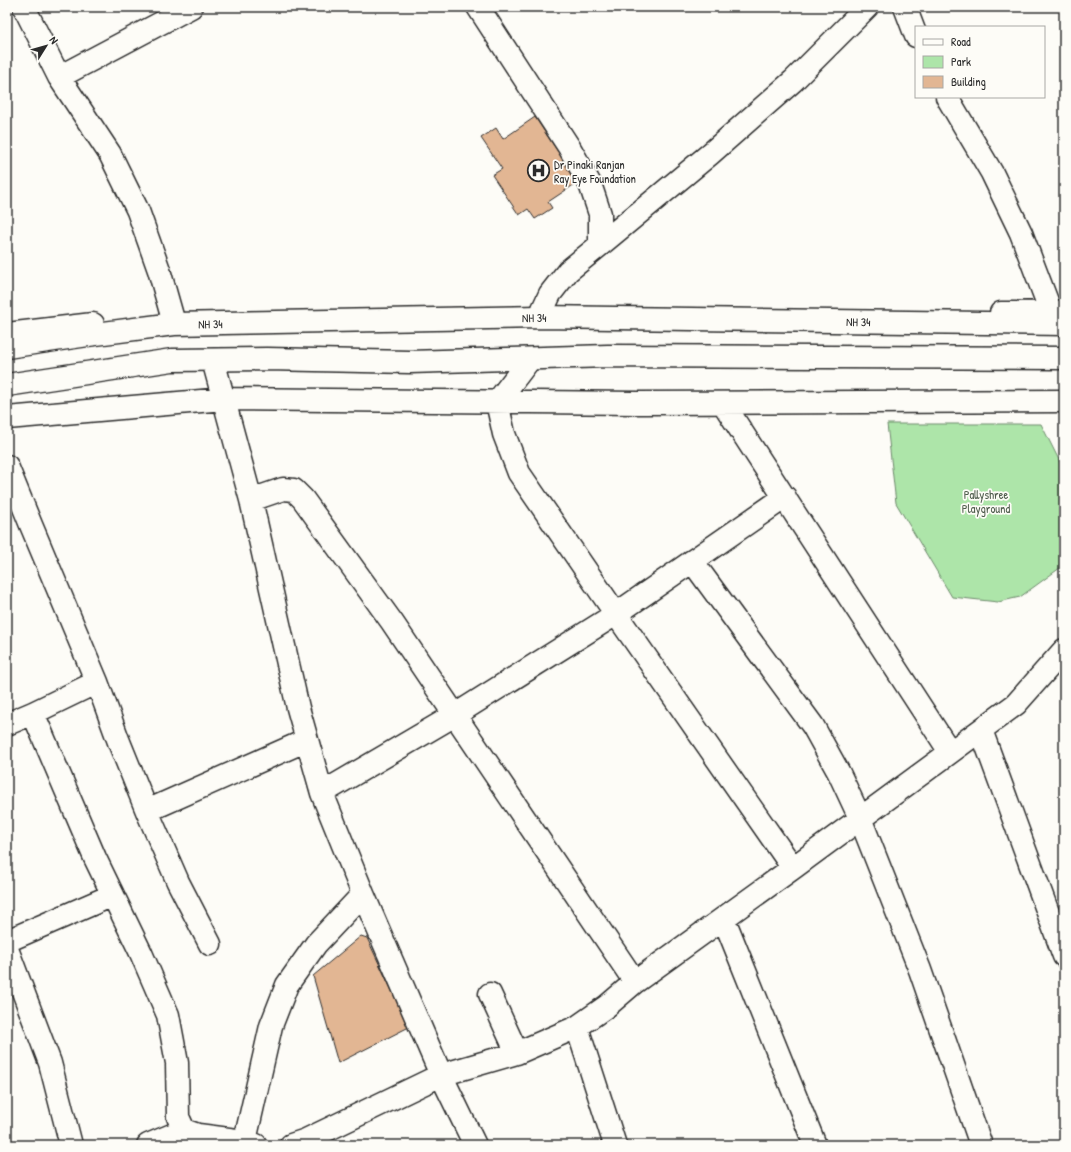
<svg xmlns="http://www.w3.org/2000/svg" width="1071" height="1152" font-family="'Patrick Hand',sans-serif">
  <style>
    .park { fill: #ade5a9; stroke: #6c886a }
    .building { fill: #e2b693; stroke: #2b2b2b }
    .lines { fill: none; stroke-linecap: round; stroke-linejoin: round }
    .street-casing { stroke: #2b2b2b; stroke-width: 25 }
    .primary-casing { stroke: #2b2b2b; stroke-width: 25 }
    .street { stroke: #fdfcf7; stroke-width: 22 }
    .primary { stroke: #fdfcf7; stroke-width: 22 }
    .labels { text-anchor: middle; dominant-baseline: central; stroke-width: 3.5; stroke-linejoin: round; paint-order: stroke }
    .poi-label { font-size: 12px; fill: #2b2b2b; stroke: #fdfcf7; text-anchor: start }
    .street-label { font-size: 12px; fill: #2b2b2b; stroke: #fdfcf7 }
    .park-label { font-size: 12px; fill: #4c5a4a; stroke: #fdfcf7 }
  </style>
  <rect width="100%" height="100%" fill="#fdfcf7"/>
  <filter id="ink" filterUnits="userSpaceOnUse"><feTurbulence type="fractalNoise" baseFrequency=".025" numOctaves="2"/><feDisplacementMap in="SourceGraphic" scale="8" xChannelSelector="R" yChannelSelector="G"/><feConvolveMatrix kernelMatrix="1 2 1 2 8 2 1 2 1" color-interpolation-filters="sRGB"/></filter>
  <g filter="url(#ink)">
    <!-- park -->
    <path class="park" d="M887,424H1041L1064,470V514L1062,515L1064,517V565L1020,597L998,602L952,597L896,503Z"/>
    <!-- building -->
    <path class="building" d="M535,117L578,182L548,202L552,208L535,219L528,209L519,215L492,175L502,169L481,138L496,128L503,139Z
      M361,936L367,938L409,1027L338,1063L313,976Z"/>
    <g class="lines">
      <defs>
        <path id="street" d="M24,7L59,77L110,154L138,211L159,270L172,316
          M478,7L569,147L590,184L600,214V245L568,271L550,294L543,309
          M905,7L916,36
          M59,77L191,7
          M947,97L992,173L1021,233L1051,312
          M600,245L710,154L793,81L867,7
          M1001,313L1064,312
          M7,334L93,324
          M530,359L497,402L504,434L519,473L616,614L793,868
          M213,360L251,500L298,708L322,793L363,894L441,1075L475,1145
          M723,403L950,752
          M7,418L224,399L639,403L1064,401
          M7,466L31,525L97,682L119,742L147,811L178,882L210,944
          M251,500L283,489L294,490L303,499L392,622L635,982L793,868L1016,704L1064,650
          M692,561L813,726L839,773L860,818L920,970L981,1145
          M33,713L95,858L141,953L168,1015L177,1063L178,1117L184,1130L198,1135L244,1141L256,1145
          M7,724L33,713L97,682
          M981,730L1064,956
          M322,793L455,715L616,614L785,497
          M147,811L307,740
          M724,919L815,1145
          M7,941L113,895
          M7,949L50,1063L71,1145
          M490,994L517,1053
          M577,1027L615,1145
          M148,1145L184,1130
          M244,1145L271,1026L287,985L316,944L363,894
          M291,1145L306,1140L441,1075L517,1053L577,1027L607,1006L635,982"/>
        <g id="primary">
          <path id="s1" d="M7,347L88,335L174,324L539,317L1064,324"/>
          <path d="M7,385L172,360L267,359L410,362L608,356L1064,358"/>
        </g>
      </defs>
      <!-- street casing -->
      <use href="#street" class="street-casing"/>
      <!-- primary casing -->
      <use href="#primary" class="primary-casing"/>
      <!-- street -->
      <use href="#street" class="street"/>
      <!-- primary -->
      <use href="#primary" class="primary"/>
    </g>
  </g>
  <!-- icons -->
  <defs>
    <symbol id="hospital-ring" viewBox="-11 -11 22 22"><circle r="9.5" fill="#fdfcf7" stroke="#2b2b2b" stroke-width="1.5"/><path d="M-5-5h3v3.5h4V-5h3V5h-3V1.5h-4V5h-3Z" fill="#2b2b2b"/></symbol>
  </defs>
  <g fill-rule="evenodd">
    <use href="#hospital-ring" x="526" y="158" width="25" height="25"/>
  </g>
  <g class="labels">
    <!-- poi labels -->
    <g class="poi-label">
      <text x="554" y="164">Dr Pinaki Ranjan<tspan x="554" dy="14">Ray Eye Foundation</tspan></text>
    </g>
    <!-- street labels -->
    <g class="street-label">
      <text stroke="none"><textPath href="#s1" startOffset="529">NH 34</textPath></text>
      <text stroke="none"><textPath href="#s1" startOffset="853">NH 34</textPath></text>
      <text stroke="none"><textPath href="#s1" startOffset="205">NH 34</textPath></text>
    </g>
    <!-- park labels -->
    <g class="park-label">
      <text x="986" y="494">Pallyshree<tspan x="986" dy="14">Playground</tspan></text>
    </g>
  </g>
  <!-- margin -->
  <rect width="1071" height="1152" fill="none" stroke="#fdfcf7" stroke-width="24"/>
  <rect x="12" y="12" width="1047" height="1128" fill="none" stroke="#2b2b2b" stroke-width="1.5" filter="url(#ink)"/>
  <!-- legend -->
  <rect x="915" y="26" width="130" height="72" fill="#fdfcf7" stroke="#a9a8a5"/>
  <rect x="923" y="39" width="20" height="6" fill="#fdfcf7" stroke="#a9a8a5"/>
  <text x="951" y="46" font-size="12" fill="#2b2b2b">Road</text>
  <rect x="923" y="56" width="20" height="12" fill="#ade5a9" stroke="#a9a8a5"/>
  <text x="951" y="66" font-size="12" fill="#2b2b2b">Park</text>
  <rect x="923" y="76" width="20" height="12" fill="#e2b693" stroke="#a9a8a5"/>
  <text x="951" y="86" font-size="12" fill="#2b2b2b">Building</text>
  <!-- north arrow -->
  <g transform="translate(46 46) rotate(53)" stroke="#fdfcf7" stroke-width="3" paint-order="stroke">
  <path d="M0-3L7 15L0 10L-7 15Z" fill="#2b2b2b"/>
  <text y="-6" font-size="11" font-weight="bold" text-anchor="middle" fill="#2b2b2b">N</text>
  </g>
</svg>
